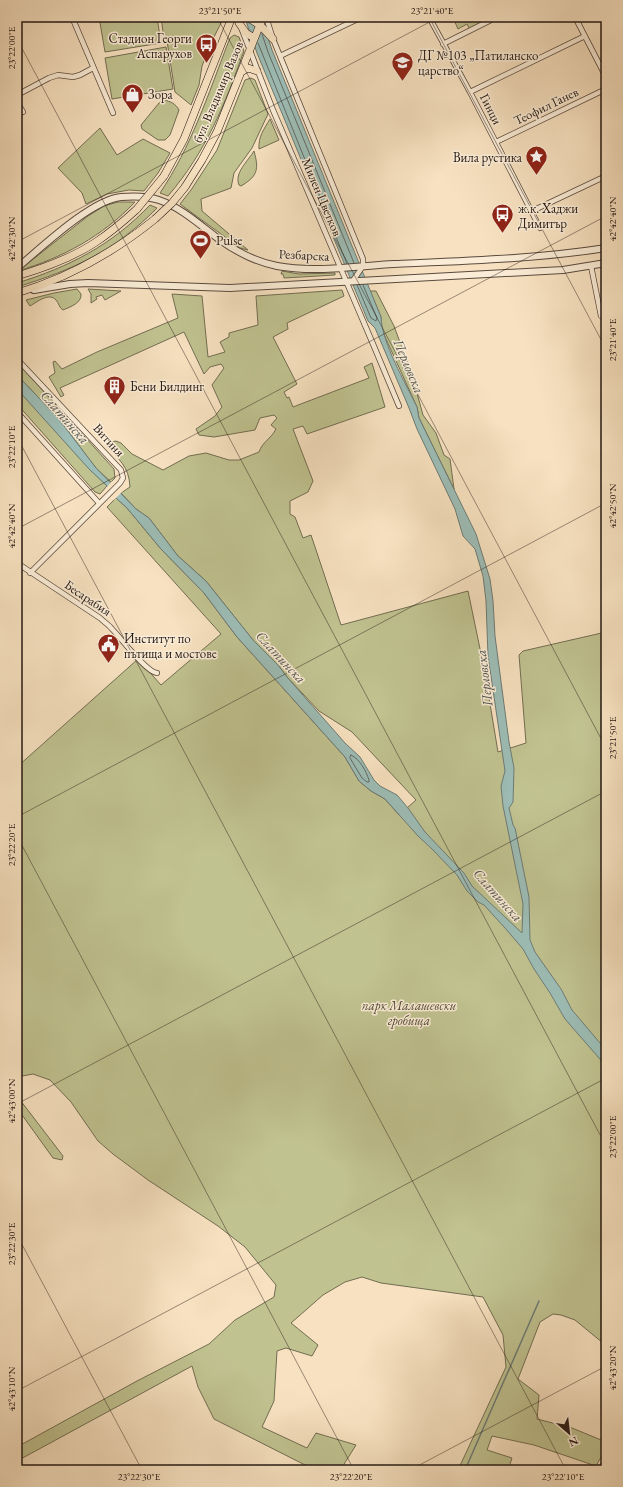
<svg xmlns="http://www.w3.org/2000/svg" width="623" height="1487" font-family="'EB Garamond',serif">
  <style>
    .green { fill: #c0c290; stroke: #726d52 }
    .water { fill: #9dbdb6; stroke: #6d7b75 }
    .pier { fill: #f7e1c0 }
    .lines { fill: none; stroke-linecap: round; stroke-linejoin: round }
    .shore { stroke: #616a64; stroke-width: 1 }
    .stream { stroke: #6d7b75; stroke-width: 1.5 }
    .minor-casing { stroke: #5a4a3e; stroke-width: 6 }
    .tertiary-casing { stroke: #5a4a3e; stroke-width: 8 }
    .primary-casing { stroke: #251813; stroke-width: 8 }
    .minor { stroke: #faecd6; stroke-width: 4.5 }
    .tertiary { stroke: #faecd6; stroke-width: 6 }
    .primary { stroke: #f7e1c0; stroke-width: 7 }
    .primary-bridge-casing { stroke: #251813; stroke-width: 8; stroke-linecap: butt }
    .primary-bridge { stroke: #f7e1c0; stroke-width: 7 }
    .ticks { fill: none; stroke: #251813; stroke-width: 1; stroke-opacity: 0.45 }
    .labels { text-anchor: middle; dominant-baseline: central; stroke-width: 3; stroke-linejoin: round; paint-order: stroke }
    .poi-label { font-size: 13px; fill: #251813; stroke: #faecd6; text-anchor: start }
    .street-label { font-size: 13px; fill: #251813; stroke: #faecd6 }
    .park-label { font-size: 13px; font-style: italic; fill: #544b38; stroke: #faecd6 }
    .water-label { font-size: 14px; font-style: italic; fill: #4f524c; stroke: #faecd6 }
    .neatline { fill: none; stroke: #251813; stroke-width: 1.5 }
    .ticks-label { font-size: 10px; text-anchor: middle; fill: #251813 }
  </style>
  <rect width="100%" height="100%" fill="#f7e1c0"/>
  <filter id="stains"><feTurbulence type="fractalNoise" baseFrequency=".005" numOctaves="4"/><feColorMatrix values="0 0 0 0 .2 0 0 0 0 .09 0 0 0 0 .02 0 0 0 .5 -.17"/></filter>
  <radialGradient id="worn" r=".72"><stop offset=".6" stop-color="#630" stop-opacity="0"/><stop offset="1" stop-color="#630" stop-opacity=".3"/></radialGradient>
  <!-- green -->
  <path class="green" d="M99,17H157L161,43L105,52Z
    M161,17H224L211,43L202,66L199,85L191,105L175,92L167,41L185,38V37L164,39Z
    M460,17H497L470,30L467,24L458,29L454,20Z
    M234,35L239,37L244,51C224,106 207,150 168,196L160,193C191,147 208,95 228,43L230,38Z
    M166,47L173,89L112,99L105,58Z
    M251,78L255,80L268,114L252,148L234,173L231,188L201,199L202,211L248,250L240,248L180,204L191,190L217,150L245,80Z
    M164,100C170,101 176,104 179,110L170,135L165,140H158L142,129L141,125L159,103Z
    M270,119L279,140L259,149C258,137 264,129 270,119Z
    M100,128L117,155L143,139L170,153L158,173L144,191L129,190L107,194L86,204L82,193L58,168Z
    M254,151C259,169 258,176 241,186L239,185C234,173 248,161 254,151Z
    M118,202H135C103,236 62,258 18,271L88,216L104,206Z
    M150,205L157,208C116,250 73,270 17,287V283C69,267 112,245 150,205Z
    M282,271L299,274L335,273V275L284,278L283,274H281Z
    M77,289L81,294C82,303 70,307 63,310C59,308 59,303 56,300C49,292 37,302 30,306L26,300L54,293Z
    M88,289L121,291L105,300L102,295L96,297L97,299L91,303V294Z
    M342,290L344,296L287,323L288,329L273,337L297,384L284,392L287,398L289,397L293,407L369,378L364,367L372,363L385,407L307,434L303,426L293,429L313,481L308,492L290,501V514L295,517L303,538L311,535L341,625L468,591L484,668L498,752L526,743L519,655L523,651L606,632V1336L603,1343L575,1320L561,1315L553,1314L540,1322L518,1379L539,1395L537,1419L572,1428L606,1442V1448L596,1466L534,1445L492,1436L487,1450L512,1458L508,1470H458L506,1367L503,1335L483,1297L381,1283L362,1277L345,1282L323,1295L291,1323L318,1345L312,1356L286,1348L277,1351L274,1401L262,1427L307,1448L316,1433L356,1445L341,1469L343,1470H315L214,1419L198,1387L192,1366L17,1461V1447L137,1381L209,1344L235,1320L274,1297L276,1285L245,1247L218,1226L148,1180L113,1154L98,1141L71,1102L50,1080L33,1074L17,1077V767L138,659L161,685L221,634L107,507L116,498L127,508L161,549L204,593L237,637L345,757L359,781L371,791L385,799L399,815L416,800L352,732L319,711L287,677L278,665L253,640L206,581L178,556L149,518L136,509L121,493L130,487C129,466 119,460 106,445L111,442L116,441L121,443L132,454L163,470L189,456L206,453L229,460H239L259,452C263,441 270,440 276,429L271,425L277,418L274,415L260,418L255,430L214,437L199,435L196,429L215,416L222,407L212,385L224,368L221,364L210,367L204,374L184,332L60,388L64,395L61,397L49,377L55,373L53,362L55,361L62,369L97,352L178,318L172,294L202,296L208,357L225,352L220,342L229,337V333L258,325L256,296Z
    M370,291H376L394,326L412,375L423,415L436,433L444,455L450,459L454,489L419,418L417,407L386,339L381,327V317Z
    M17,362L114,469L115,478L111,482L96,468L58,418L17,375Z
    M17,389C48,420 74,455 106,485L107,486L100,494L95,492L17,404Z
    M17,1096L63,1156L62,1160L53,1158L17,1108Z"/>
  <!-- water -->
  <path class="water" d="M246,17H261L272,50L381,317C382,343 405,382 417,407L419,418L476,534L490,579L493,601L495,636L509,742L514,768L513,802L509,808L513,825L515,828L529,897L530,940L535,952L561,989L572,1010L606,1050V1066L565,1019L550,993L534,969L523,949L505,928L484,905L478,902L467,891L457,875L432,849L418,836L385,799L371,791L359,781L345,757L237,637L204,593L161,549L127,508L116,498L106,485L89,469L17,389V375L58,418L96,468L136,509L149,518L178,556L206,581L253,640L278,665L287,677L345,743L360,757L374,780L380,786L397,795L408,808L425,832L464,873L472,886L522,933L523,904L503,806L501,786L505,771L488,656L486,601L483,576L475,549L463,536L455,509L417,429L409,408L375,328L368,321L257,53L247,24Z"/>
  <!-- pier -->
  <path class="pier" d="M112,481L123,491L114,500L106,488Z"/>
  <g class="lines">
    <!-- shore -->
    <path class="shore" d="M262,34L268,52L354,263
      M258,43L347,264
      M357,285L371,318L376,321L377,318L363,285
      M351,755C360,759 366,771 369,780V782H367L362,778L350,758Z"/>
    <!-- stream -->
    <path class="stream" d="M465,1470L539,1301"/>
    <defs>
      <path id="minor" d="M72,17L113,113
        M237,17L273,110L373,344L399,406
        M266,17L273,39L363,259V266L352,282
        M429,17L470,92L540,228
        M575,17L606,77
        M443,44L497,17
        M280,56L362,17
        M470,92L585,36
        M17,95L49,78L58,75L73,77L80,75L93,68
        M17,102L23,112
        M496,142L606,89
        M532,211L606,176
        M591,266L601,316
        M17,359L121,470L123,478L120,483L30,573
        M17,412L99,503
        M17,563L100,618C104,622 109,625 112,629C121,638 146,672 157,673"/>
      <path id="tertiary" d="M17,268C41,248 91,200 121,197C133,196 147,196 159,200C182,208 200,225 220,240C237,252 256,262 277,266C315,273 356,266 394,264C465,261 536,259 606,248
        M34,290L70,284L88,283L230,288L563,270L606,263
        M601,1470L606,1462"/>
      <path id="primary" d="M247,17L260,25L273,39
        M239,23L246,33L254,38
        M241,72L248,68L257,71
        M164,176L184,139L232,17
        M185,187L202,160L217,132L263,17
        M17,276C44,268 72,258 96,242C111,232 124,221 137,209
        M17,293C68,278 113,253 155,219"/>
    </defs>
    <!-- minor casing -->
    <use href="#minor" class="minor-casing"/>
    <!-- tertiary casing -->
    <use href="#tertiary" class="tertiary-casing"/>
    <!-- primary casing -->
    <use href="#primary" class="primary-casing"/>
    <!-- minor -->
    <use href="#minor" class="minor"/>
    <!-- tertiary -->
    <use href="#tertiary" class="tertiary"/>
    <!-- primary -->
    <use href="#primary" class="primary"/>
    <defs>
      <path id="primary-bridge" d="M137,209L164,176
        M155,219L172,203L185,187"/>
    </defs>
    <!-- primary-bridge casing -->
    <use href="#primary-bridge" class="primary-bridge-casing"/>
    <!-- primary-bridge -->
    <use href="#primary-bridge" class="primary-bridge"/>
  </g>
  <!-- ticks -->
  <path class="ticks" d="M217,17L606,748M429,17L606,349M17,39L606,1146M17,242L439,17M17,437L566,1470M17,529L606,216M17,817L606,503M17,836L354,1470M17,1104L606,791M17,1235L142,1470M17,1391L606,1078M410,1470L606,1366"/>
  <!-- icons -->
  <defs>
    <symbol id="bus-pin" viewBox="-11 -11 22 30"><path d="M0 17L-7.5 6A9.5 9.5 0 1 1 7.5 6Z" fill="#8f2418" stroke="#faecd6"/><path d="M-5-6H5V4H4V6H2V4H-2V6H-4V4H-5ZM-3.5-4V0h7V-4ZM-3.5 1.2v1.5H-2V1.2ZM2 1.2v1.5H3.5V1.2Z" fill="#fff"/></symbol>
    <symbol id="school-pin" viewBox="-11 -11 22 30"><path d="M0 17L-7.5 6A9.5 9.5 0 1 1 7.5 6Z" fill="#8f2418" stroke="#faecd6"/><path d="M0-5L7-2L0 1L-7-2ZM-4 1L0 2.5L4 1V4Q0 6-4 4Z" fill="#fff"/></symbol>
    <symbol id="shop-pin" viewBox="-11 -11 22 30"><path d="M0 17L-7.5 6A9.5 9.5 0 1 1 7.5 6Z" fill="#8f2418" stroke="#faecd6"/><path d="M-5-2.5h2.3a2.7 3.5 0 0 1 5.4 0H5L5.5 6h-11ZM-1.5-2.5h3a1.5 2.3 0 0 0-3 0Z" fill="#fff"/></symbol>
    <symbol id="sight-pin" viewBox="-11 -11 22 30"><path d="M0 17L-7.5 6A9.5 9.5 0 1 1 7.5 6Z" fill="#8f2418" stroke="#faecd6"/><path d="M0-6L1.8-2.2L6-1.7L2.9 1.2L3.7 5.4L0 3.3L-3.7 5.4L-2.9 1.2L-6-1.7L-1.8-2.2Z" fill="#fff"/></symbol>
    <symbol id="stadium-pin" viewBox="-11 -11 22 30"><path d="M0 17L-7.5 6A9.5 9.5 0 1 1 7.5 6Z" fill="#8f2418" stroke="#faecd6"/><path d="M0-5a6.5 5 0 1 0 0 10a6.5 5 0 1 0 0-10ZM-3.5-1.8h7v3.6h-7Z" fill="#fff"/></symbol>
    <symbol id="building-pin" viewBox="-11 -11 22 30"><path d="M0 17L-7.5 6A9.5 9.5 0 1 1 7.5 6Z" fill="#8f2418" stroke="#faecd6"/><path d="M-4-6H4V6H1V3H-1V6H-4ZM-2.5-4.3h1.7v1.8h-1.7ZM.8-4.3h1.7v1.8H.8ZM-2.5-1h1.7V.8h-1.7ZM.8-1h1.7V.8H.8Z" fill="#fff"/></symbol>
    <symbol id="civic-pin" viewBox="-11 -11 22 30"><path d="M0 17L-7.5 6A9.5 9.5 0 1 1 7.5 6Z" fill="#8f2418" stroke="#faecd6"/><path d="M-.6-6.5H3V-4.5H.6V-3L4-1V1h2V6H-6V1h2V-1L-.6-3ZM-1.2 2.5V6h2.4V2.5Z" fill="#fff"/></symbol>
  </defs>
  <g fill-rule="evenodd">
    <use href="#bus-pin" x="194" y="32" width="25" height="34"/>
    <use href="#school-pin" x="390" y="50" width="25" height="34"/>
    <use href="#shop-pin" x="120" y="82" width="25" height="34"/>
    <use href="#sight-pin" x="524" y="144" width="25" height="34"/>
    <use href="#bus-pin" x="490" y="202" width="25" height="34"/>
    <use href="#stadium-pin" x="188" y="228" width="25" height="34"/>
    <use href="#building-pin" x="102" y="374" width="25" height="34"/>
    <use href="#civic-pin" x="96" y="632" width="25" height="34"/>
  </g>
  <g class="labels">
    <!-- poi labels -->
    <g class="poi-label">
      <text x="192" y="38" text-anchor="end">Стадион Георги<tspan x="192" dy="15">Аспарухов</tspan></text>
      <text x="418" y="55">ДГ №103 „Патиланско<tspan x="418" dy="15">царство“</tspan></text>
      <text x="148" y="94">Зора</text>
      <text x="522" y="157" text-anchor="end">Вила рустика</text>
      <text x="518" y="208">ж.к. Хаджи<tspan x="518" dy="15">Димитър</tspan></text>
      <text x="216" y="240">Pulse</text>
      <text x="130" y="386">Бени Билдинг</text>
      <text x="124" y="638">Институт по<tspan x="124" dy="15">пътища и мостове</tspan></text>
    </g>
    <!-- street labels -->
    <g class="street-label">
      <text transform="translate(218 92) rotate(-67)">бул. Владимир Вазов</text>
      <text transform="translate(546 106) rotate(-26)">Теофил Ганев</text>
      <text transform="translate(491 109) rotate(63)">Гинци</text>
      <text transform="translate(322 197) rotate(67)">Милен Цветков</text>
      <text transform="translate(304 255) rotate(3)">Резбарска</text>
      <text transform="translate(109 440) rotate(48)">Витиня</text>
      <text transform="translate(88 598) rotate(34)">Бесарабия</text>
    </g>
    <!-- park labels -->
    <g class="park-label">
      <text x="409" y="1005">парк Малашевски<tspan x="409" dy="15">гробища</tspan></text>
    </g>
    <!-- water labels -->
    <g class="water-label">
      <text transform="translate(409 366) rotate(67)">Перловска</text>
      <text transform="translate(65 417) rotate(49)">Слатинска</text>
      <text transform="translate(281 657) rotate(47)">Слатинска</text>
      <text transform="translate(484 678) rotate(-97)">Перловска</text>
      <text transform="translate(498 895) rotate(48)">Слатинска</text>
    </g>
  </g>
  <!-- margin -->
  <rect width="623" height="1487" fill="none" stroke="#f7e1c0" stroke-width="44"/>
  <!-- north arrow -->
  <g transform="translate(569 1433) rotate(152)" stroke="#faecd6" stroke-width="3" paint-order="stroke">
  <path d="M0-3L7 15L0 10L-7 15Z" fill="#251813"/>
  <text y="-6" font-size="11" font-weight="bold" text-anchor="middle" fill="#251813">N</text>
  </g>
  <rect x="22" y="22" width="579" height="1443" class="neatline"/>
  <g class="ticks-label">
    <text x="220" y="14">23°21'50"E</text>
    <text x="432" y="14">23°21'40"E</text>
    <text transform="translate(11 48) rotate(-90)" y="4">23°22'00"E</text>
    <text transform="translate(612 219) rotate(-90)" y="4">42°42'40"N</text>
    <text transform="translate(11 239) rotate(-90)" y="4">42°42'30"N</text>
    <text transform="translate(612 340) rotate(-90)" y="4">23°21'40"E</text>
    <text transform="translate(11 447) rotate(-90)" y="4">23°22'10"E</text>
    <text transform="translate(612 506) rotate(-90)" y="4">42°42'50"N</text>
    <text transform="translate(11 526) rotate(-90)" y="4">42°42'40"N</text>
    <text transform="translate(612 738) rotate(-90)" y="4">23°21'50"E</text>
    <text transform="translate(11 845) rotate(-90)" y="4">23°22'20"E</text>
    <text transform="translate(11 1101) rotate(-90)" y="4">42°43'00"N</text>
    <text transform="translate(612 1137) rotate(-90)" y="4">23°22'00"E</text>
    <text transform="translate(11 1244) rotate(-90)" y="4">23°22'30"E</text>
    <text transform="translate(612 1368) rotate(-90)" y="4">42°43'20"N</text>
    <text transform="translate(11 1389) rotate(-90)" y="4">42°43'10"N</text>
    <text x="139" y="1480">23°22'30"E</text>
    <text x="351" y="1480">23°22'20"E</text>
    <text x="563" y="1480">23°22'10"E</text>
  </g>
  <rect width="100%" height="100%" filter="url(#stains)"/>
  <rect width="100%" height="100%" fill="url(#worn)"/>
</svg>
